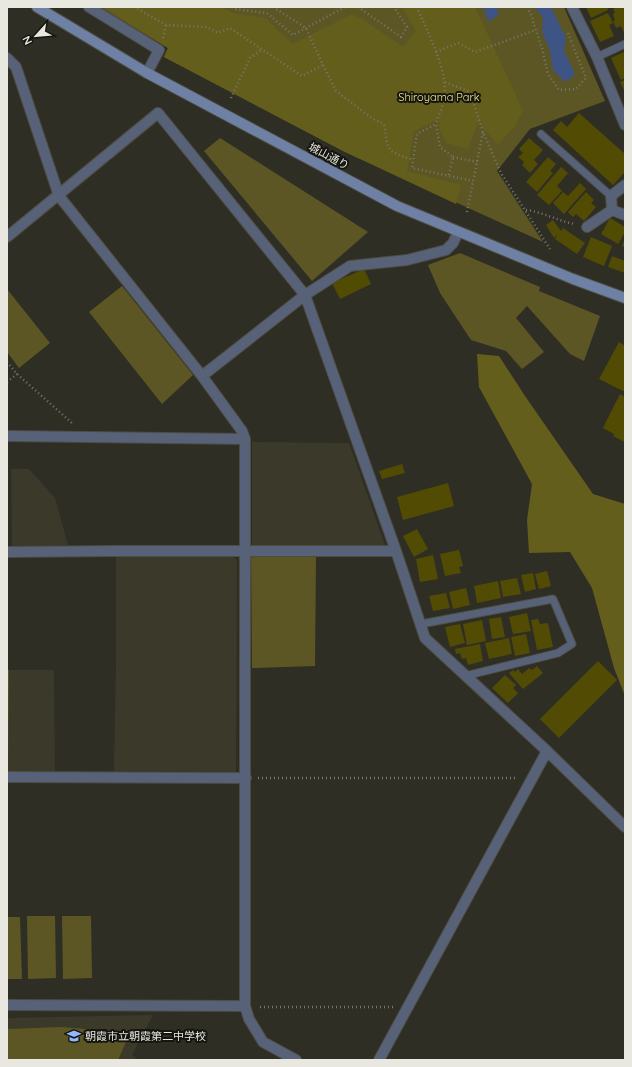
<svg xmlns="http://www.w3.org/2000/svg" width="632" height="1067" font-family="Quicksand,'Noto Sans JP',sans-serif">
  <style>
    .built { fill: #3b3929 }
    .green { fill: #5c5625 }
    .forest { fill: #645e1d }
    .water { fill: #3d5484 }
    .building { fill: #524b03 }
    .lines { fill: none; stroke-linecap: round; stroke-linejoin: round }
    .lane-casing { stroke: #4d4c42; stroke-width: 9 }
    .street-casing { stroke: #4d4c42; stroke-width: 12 }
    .secondary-casing { stroke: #4d4c42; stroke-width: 12 }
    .path { stroke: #78776e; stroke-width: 2.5; stroke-dasharray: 1 3; stroke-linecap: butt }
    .lane { stroke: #576279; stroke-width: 7 }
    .street { stroke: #576279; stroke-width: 10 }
    .secondary { stroke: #6e80a3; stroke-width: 10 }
    .labels { text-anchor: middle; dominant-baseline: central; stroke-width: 4; stroke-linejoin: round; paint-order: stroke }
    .park-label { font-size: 11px; fill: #f1e78b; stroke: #161611 }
    .street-label { font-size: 11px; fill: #e8e8e1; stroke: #161611 }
    .poi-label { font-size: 11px; fill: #e8e8e1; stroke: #161611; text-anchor: start }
  </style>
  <rect width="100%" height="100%" fill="#2f2e24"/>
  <!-- built -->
  <path class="built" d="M252,442L349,443L385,545L316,546H252Z
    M11,469H29L55,498L68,545L12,547Z
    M116,555L232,556L237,560L236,772L114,771L116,665Z
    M9,670H54L55,773H8Z
    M153,1015L132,1055L139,1060H7V1018Z"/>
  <!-- green -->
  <path class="green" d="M98,7H564L605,101L530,129L497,171L543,242L343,151L164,57L168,48Z
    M220,138L368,232L312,281L204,151Z
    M460,253L540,287L539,291L600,316L584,361L570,354L527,306L516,318L544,352L522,369L506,351L471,340L440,293L428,265Z
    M122,286L193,375L162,404L89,312Z
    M7,289L50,343L19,368L7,352Z
    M251,555L316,557L315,666L252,668Z
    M7,670H9L8,773H7Z
    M27,916H55L56,978L28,979Z
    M62,916H91L92,978L63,979Z
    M7,917H20L22,979H7Z
    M62,1027L130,1033L118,1060H7V1029Z"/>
  <!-- forest -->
  <path class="forest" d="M103,7H222L232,13L265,18L293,44L352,14L365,21L403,47L416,31L402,7H475L523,111L515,126L498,145L478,122L468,149L446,143L439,128V119L414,131L407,171L461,185L456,204L343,151L164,57L168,48Z
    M477,354L499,356L525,396L593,494L625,504V696L614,668L592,588L570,552L529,553L527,520L532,484L479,387Z"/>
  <!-- water -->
  <path class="water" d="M483,7H496L499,14L489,22Z
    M534,7H551L566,38L564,51L574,71V76L565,82L553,70L550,51L542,32L543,17Z"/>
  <!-- building -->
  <path class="building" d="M586,7H607L608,10L591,18Z
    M618,7H623L625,12V35L621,26L616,28L613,21L615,20L613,14L615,13L613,9Z
    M608,13L613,23L609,25L614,36L600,42L590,21Z
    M624,52L625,78L621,80L611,58Z
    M625,80V92L620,82Z
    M579,113L625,154V172L613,185L553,130L561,121L567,127Z
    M529,138L543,150L534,160L538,164L530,173L522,165L524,162L518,157L523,153L519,149Z
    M548,157L556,164L550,171L553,173L537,192L526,182Z
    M561,167L568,173L557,186L562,191L549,205L537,195Z
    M580,183L586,189L564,214L553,203L563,192L568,196Z
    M586,192L594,200L591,203L596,207L584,221L576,214L573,217L568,212Z
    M610,218L625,227V232L618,244L601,234Z
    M553,220L561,231L563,228L585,243L577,254L555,239L558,234L554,238L546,225Z
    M591,237L612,246L604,266L583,257Z
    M625,238V247L622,246Z
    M612,256L625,261V273L608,267Z
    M364,269L371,284L340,299L332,283Z
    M619,342L625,346V392L599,379Z
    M620,394L625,397V442L613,436L614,434L603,428Z
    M402,464L405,473L382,479L379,471Z
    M448,483L454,506L403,520L397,497Z
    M417,529L428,549L414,557L403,536Z
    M459,550L463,566L459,567L461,573L445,576L440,554Z
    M433,555L438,579L420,582L416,559Z
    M547,571L551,586L539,589L535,574Z
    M533,573L536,589L525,592L521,575Z
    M517,578L521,594L503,597L500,581Z
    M498,581L501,598L477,603L474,586Z
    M466,588L470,605L453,609L449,592Z
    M446,593L450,608L433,611L429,596Z
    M527,613L531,631L513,634L509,617Z
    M501,617L505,637L492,639L489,619Z
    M538,619L540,624L548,623L553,647L537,650L531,620Z
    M482,620L486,641L467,645L463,624Z
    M460,624L465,643L450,647L445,627Z
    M526,634L530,653L515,656L511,637Z
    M509,638L512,654L489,659L485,643Z
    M480,644L483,661L468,665L466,658L462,659L460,653L456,654L455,649Z
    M598,661L617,680L559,738L540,719Z
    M537,666L543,673L523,689L509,673L513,670L515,672L518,669L522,674L529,668L532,670Z
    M505,675L516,685L513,688L518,693L508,703L492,688Z"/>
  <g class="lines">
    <defs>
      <path id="lane" d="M597,57L625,44
        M541,134L611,196
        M421,624L553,599L572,644L558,653L465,676"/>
      <path id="street" d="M89,7L159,50L147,73
        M572,7L597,57L625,125
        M7,58L16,67L59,196L202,376L242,431L245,439V1006L249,1019L263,1042L296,1060
        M625,185L611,196L612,210L625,215
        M587,227L612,210
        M7,237L158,113L305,295L396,551L425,638L547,751L625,827
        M202,376L305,295L350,266L407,260L446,250L453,243L458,232
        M7,436L245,439
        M7,552L112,551H396
        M7,777L246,778
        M7,1005L245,1006
        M379,1060L547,751"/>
      <path id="secondary" d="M37,7L147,73L397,206L573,279L625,298"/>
    </defs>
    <!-- lane casing -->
    <use href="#lane" class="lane-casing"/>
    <!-- street casing -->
    <use href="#street" class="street-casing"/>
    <!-- secondary casing -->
    <use href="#secondary" class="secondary-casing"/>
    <!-- path -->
    <path class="path" d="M134,7L166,25L207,27L218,33L230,28L302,76L323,65
      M232,7L235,9L267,13L293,35L345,7
      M273,7L306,28L323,65L336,91L373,119L384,124C389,153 385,150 413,160
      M358,7L401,37L407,27L394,7
      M417,7C427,32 449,71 444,98C443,107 438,116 436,124
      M527,7L532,16L533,22L542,48L548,74L559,90L576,89L586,78L572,43
      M568,33L572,43
      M163,38L166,25
      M436,52L458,43L475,52L536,30
      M445,82L470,92L483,132
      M231,98L250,58L263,49
      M453,157L477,162
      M449,175L453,157L440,147L436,124L417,134L412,168L473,181
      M526,210C543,212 558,221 575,224
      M467,212L483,132L501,173L550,249
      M7,362L17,374L72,423
      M7,382L17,374
      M258,778H517
      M260,1007H393"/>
    <!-- lane -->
    <use href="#lane" class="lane"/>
    <!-- street -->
    <use href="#street" class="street"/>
    <!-- secondary -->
    <use href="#secondary" class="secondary"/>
  </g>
  <!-- icons -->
  <defs>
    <symbol id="school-bare" viewBox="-9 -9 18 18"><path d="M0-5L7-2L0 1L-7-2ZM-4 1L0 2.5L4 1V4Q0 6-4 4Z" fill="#94b7fd" stroke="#161611" stroke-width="2.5" paint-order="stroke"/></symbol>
  </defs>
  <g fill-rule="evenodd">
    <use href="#school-bare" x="64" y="1026" width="20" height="20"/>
  </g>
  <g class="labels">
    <!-- park labels -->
    <g class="park-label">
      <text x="439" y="97">Shiroyama Park</text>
    </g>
    <!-- street labels -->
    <g class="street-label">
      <text transform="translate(329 156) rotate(28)">城山通り</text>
    </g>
    <!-- poi labels -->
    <g class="poi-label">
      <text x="85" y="1036">朝霞市立朝霞第二中学校</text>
    </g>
  </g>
  <!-- border -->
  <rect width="632" height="1067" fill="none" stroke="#e8e8e1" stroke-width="16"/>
  <!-- north arrow -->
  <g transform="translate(36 36) rotate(243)" stroke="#161611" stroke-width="3" paint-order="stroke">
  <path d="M0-3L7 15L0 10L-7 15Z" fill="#e8e8e1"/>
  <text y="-6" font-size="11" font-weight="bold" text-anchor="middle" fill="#e8e8e1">N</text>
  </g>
</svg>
